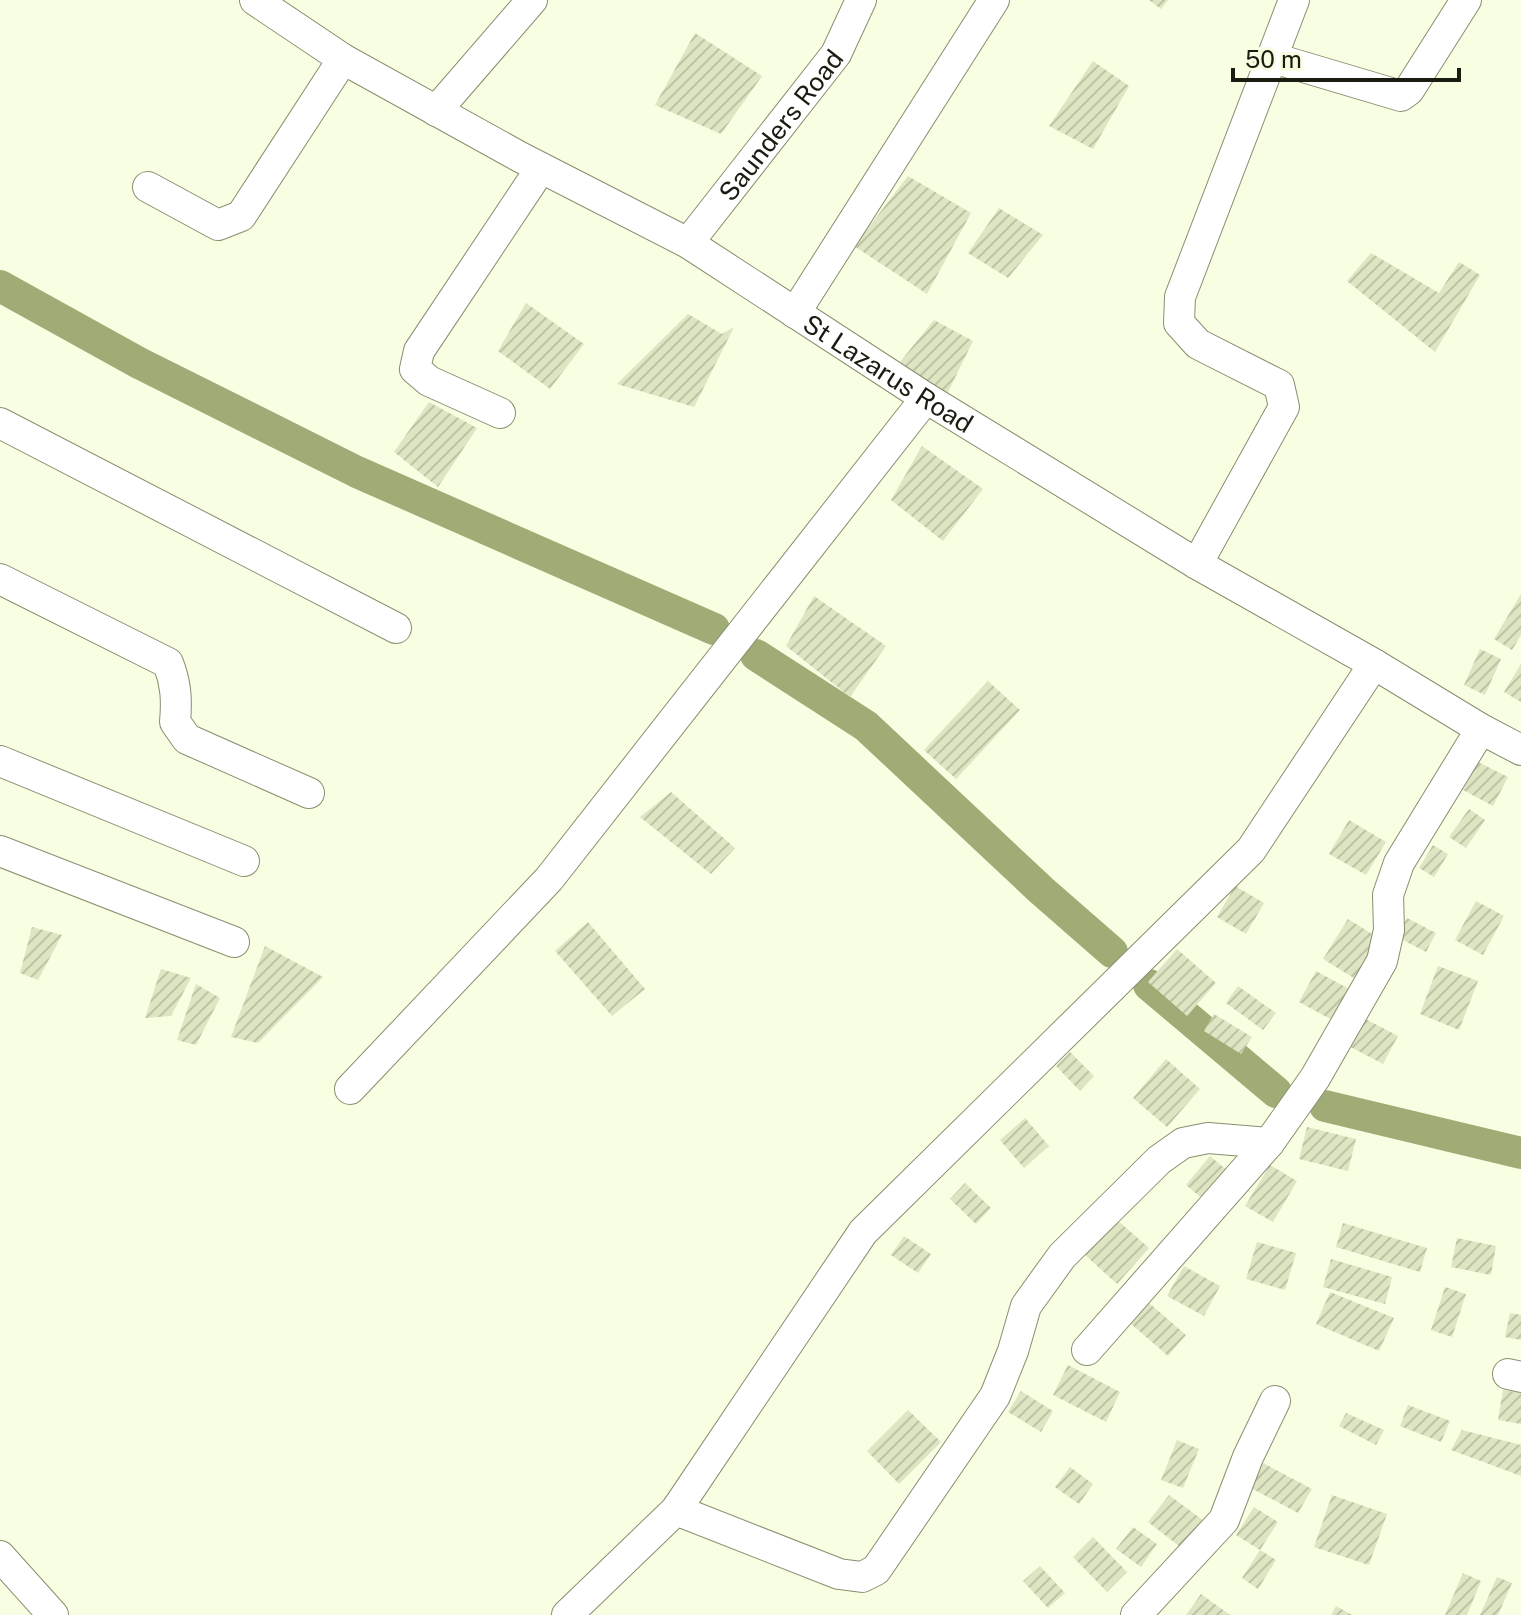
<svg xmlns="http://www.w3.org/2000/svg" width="1521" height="1615" font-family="'Public Sans',sans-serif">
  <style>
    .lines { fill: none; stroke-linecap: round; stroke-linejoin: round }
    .canal { stroke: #a0ac75; stroke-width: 32 }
    .building { fill: url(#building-hatch) }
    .minor-casing { stroke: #888f6f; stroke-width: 32 }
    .minor { stroke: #fff; stroke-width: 30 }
    .labels { text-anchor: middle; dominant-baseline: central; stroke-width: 6; stroke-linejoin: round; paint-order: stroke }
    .street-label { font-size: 26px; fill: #1a1c10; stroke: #f7fee2 }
  </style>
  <defs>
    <pattern id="building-hatch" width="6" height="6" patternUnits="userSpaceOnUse" patternTransform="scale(2)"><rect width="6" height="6" fill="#dde5c3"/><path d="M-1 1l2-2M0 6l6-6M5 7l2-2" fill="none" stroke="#bdc4a6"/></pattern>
  </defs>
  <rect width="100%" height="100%" fill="#f7fee2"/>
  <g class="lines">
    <!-- canal -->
    <path class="canal" d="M0,286L139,363L357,472L714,629
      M756,655L866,726L1041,890L1112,952
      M1149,985L1276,1092
      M1325,1106L1521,1153"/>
  </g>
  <!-- building -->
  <path class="building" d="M1149,0H1168L1161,9Z
    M695,33L762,76L721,134L655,105Z
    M1093,61L1129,86L1093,149L1049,126Z
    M908,176L971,213L927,294L854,246Z
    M999,208L1043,235L1008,278L968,253Z
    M1371,253L1439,293L1459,262L1480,275L1435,352L1347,281Z
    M526,303L584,344L550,389L498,351Z
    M688,314L722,334L734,327L694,407L617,384Z
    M934,320L973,341L946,396L900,362Z
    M429,402L477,428L438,487L394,452Z
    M922,446L983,489L943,541L891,500Z
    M1521,594V635L1512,650L1494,639Z
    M814,596L886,646L850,697L786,646Z
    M1480,649L1501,659L1485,695L1464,685Z
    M1521,664V702L1504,692Z
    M988,681L1020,710L956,779L924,750Z
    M1478,762L1508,777L1493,806L1463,790Z
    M671,792L735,848L711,874L640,817Z
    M1469,809L1485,820L1466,848L1449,837Z
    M1349,820L1386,842L1366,875L1329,854Z
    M1433,845L1448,854L1434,877L1419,868Z
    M1235,886L1264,903L1246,934L1217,917Z
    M1476,901L1504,916L1483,955L1455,940Z
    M1407,918L1436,933L1426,952L1397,937Z
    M1348,919L1382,940L1357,980L1323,959Z
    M588,922L645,989L612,1016L555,951Z
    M32,927L62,935L38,980L20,973Z
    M265,946L323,977L258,1043L231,1037Z
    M1177,949L1216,983L1187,1016L1148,982Z
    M1438,966L1478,981L1459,1030L1420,1014Z
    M161,969L191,978L171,1016L145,1018Z
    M1316,971L1351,990L1334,1021L1299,1002Z
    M196,984L220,998L196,1045L177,1040Z
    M1238,986L1276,1013L1263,1030L1226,1003Z
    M1214,1014L1252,1037L1241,1054L1204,1031Z
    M1356,1014L1398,1036L1383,1064L1341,1042Z
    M1070,1052L1094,1076L1080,1091L1056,1066Z
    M1166,1059L1200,1089L1167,1127L1133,1098Z
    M1025,1118L1049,1146L1024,1168L1000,1140Z
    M1307,1127L1356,1139L1348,1171L1299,1159Z
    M1210,1156L1229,1172L1205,1201L1186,1185Z
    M1270,1165L1297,1181L1273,1222L1245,1206Z
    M965,1183L991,1208L976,1224L950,1199Z
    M1117,1220L1149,1248L1117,1284L1085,1255Z
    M1343,1223L1427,1248L1420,1272L1336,1247Z
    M904,1236L931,1254L918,1273L891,1255Z
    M1457,1238L1496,1246L1491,1275L1451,1267Z
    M1257,1242L1296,1253L1285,1290L1246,1279Z
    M1331,1259L1392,1277L1385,1304L1323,1287Z
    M1184,1266L1220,1286L1204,1316L1167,1296Z
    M1445,1287L1466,1294L1452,1337L1431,1330Z
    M1330,1292L1394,1318L1379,1351L1316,1324Z
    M1148,1302L1186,1335L1168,1356L1130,1323Z
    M1510,1313L1521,1315V1340L1505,1337Z
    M1068,1365L1120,1392L1106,1422L1053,1395Z
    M1503,1390L1521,1393V1424L1498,1420Z
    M1021,1391L1053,1411L1041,1432L1008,1412Z
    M1408,1405L1450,1421L1441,1442L1400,1426Z
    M908,1410L941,1442L899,1484L867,1451Z
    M1346,1413L1384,1430L1376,1445L1339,1426Z
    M1462,1430L1521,1445V1476L1451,1450Z
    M1177,1440L1199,1449L1183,1488L1161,1480Z
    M1263,1463L1312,1489L1298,1513L1251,1488Z
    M1070,1467L1093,1484L1079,1504L1055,1487Z
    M1169,1495L1204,1521L1183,1549L1148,1522Z
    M1332,1495L1387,1514L1369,1565L1314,1547Z
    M1254,1507L1278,1522L1260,1550L1276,1560L1258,1589L1242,1578L1260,1550L1236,1535Z
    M1133,1527L1157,1544L1141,1567L1116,1549Z
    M1093,1537L1127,1572L1107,1592L1073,1557Z
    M1040,1566L1065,1593L1048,1608L1023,1581Z
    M1463,1573L1481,1581L1467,1615H1445Z
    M1497,1577L1512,1583L1498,1615H1480Z
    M1201,1594L1230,1615H1186Z
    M1336,1606L1352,1615H1331Z"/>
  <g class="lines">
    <defs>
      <g id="minor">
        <path id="s1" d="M255,0L343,59L520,157L688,243L926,398L1197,564L1374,664L1481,729L1521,750"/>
        <path d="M1273,58L1401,96L1409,90L1466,0"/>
        <path d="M436,111L532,0"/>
        <path d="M148,187L218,225L241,216L343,59"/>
        <path id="s2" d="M688,243L836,54L861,0"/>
        <path d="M795,313L994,0"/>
        <path d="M500,413L429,381L415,369L419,351L541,168"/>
        <path d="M0,423L396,628"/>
        <path d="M1197,564L1284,407L1279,385L1198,344L1179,323L1180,297L1294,0"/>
        <path d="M0,579L168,663C176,683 177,700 175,722L187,739L309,793"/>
        <path d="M0,761L244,861"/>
        <path d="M0,851L234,942"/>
        <path d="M350,1089L549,879L926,398"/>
        <path d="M1087,1350L1269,1143L1315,1078L1382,961L1389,930L1388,895L1399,863L1481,729"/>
        <path d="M1508,1374L1521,1377"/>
        <path d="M676,1510L839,1574L862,1577L876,1570L995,1396L1013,1351L1026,1306L1062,1256L1159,1160L1183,1143L1208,1138L1269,1143"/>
        <path d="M0,1556L53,1615"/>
        <path d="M567,1615L676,1510L863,1232L1251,850L1374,664"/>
        <path d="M1136,1615L1224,1520L1248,1457L1275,1401"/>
      </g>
    </defs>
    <!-- minor casing -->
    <use href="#minor" class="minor-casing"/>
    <!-- minor -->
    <use href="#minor" class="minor"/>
  </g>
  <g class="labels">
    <!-- street labels -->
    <g class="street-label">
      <text stroke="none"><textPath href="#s2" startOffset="150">Saunders Road</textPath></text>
      <text stroke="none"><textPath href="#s1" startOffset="736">St Lazarus Road</textPath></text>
    </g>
  </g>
  <!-- scale -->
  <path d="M1233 68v12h226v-12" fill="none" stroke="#1a1c10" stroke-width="4"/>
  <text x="1245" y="68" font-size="24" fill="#1a1c10" stroke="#f7fee2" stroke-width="6" paint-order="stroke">50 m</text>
</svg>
